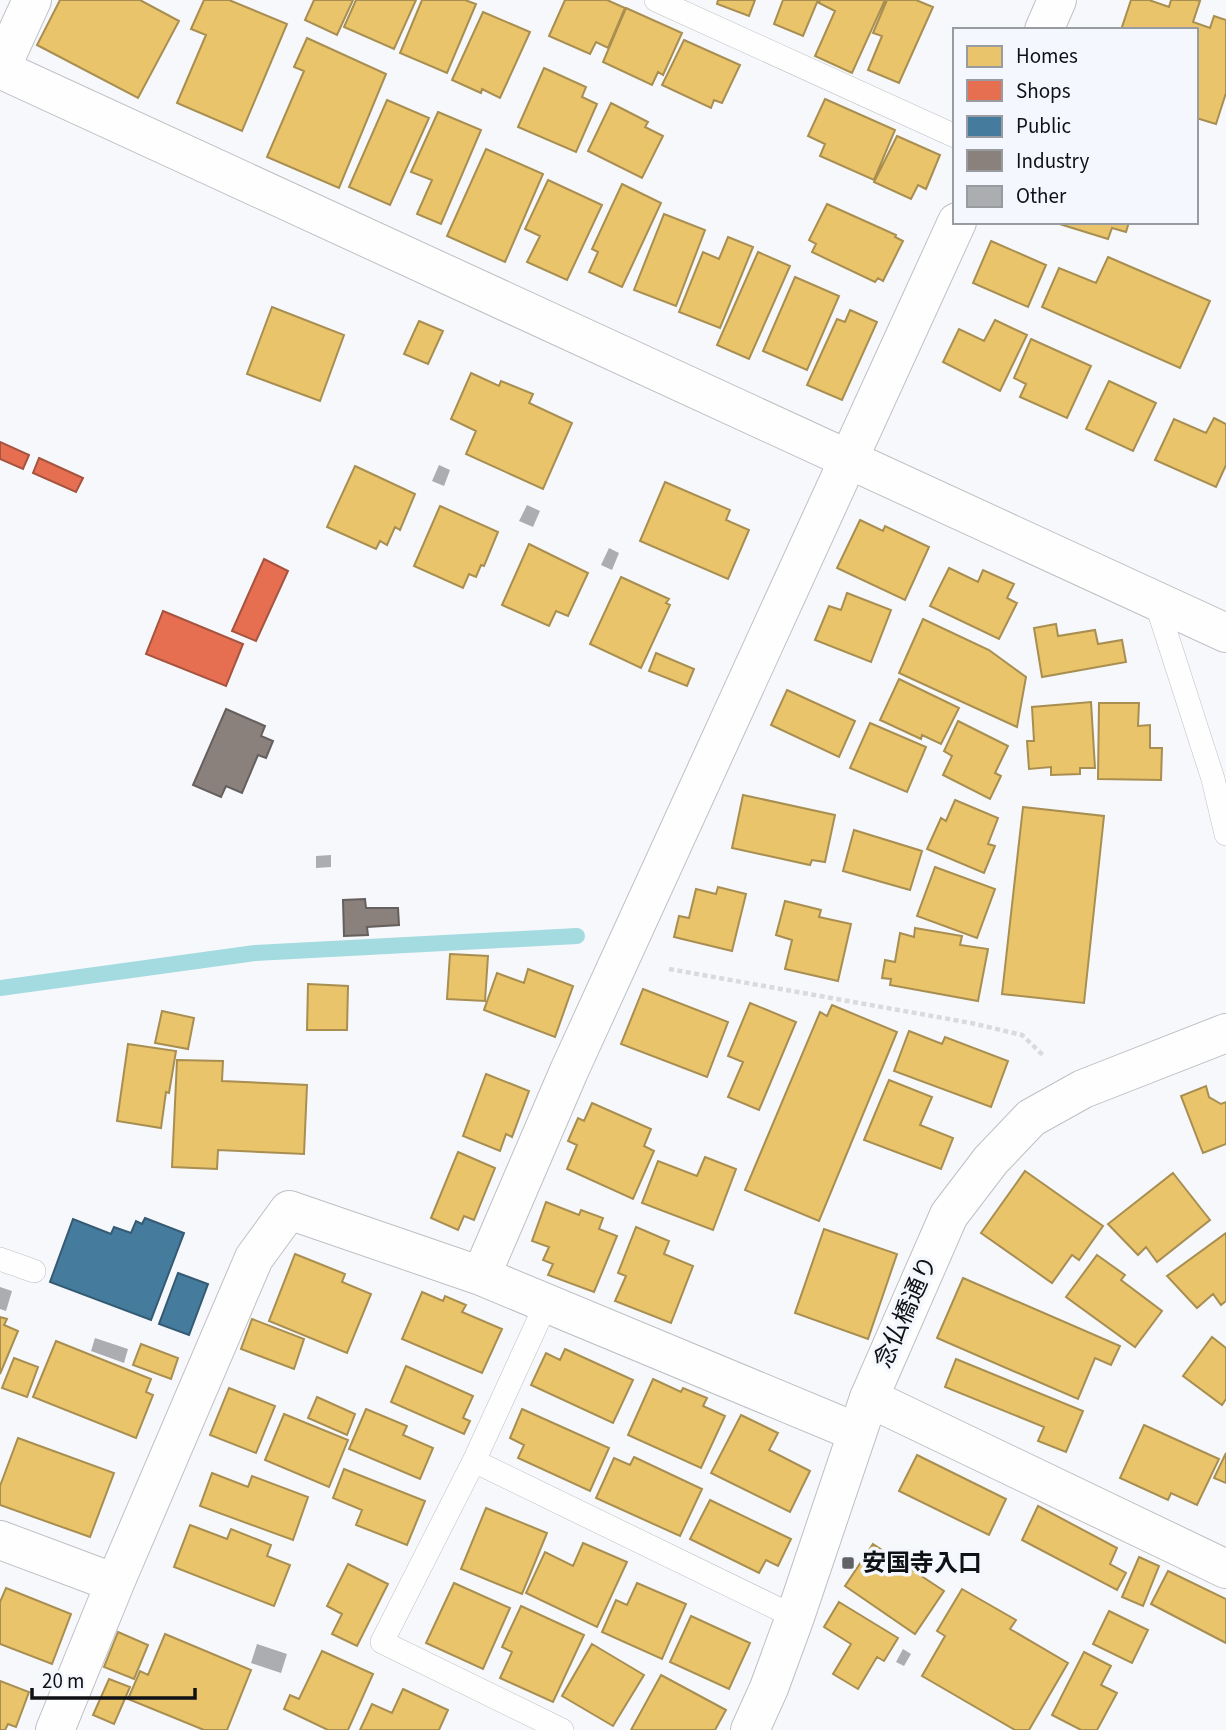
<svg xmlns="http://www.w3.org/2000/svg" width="1226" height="1730" font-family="'Source Sans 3','Noto Sans JP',sans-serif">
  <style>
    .homes { fill: #e9c46a; stroke: #a88e50; stroke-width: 2 }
    .shops { fill: #e76f51; stroke: #a6533f; stroke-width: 2 }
    .public { fill: #457b9d; stroke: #355b74; stroke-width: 2 }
    .industry { fill: #8a817c; stroke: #655f5d; stroke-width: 2 }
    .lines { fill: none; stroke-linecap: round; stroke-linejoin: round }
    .stream { stroke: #a3dbe0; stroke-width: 16 }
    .building { fill: #abadb0 }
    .lane-casing { stroke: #bec0c3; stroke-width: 24 }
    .street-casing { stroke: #bec0c3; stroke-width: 40 }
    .secondary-casing { stroke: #bec0c3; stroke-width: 40 }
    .path { stroke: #dadadc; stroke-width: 4.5; stroke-dasharray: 5 3.5; stroke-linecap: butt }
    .lane { stroke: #fefefe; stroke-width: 23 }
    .street { stroke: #fefefe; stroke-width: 38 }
    .secondary { stroke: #fefefe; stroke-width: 38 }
    .poi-dot { fill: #606265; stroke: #f4f7fd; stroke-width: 2.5 }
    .labels { text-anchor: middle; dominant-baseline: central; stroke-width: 7; stroke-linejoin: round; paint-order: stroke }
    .street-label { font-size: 24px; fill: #0f1114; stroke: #f4f7fd }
    .poi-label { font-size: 24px; font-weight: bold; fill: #0f1114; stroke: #f4f7fd; text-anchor: start }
  </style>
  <rect width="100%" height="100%" fill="#f6f8fb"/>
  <!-- homes -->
  <path class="homes" d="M60,0H140L179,21L138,98L37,45Z
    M204,0H229L287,24L242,131L177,103L206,35L191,29Z
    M314,0H353L337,35L305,20Z
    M356,0H416L394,49L344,27Z
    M422,0H465L476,4L447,73L400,53Z
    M565,0H607L625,8L608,48L596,42L590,54L549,36Z
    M718,0H755L749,16L717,4Z
    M783,0H818L803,36L774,24Z
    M820,0H885L852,73L815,56L835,11L819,3Z
    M887,0H916L933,7L899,83L868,70L882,36L873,33Z
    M1131,0H1149L1169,7L1171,0H1196L1200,1L1193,22L1210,28L1214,16L1226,20V93L1216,124L1196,118V30H1121Z
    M626,8L682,33L663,75L658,72L652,85L603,62Z
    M483,12L530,32L500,98L482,89L481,93L452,80Z
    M307,38L386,74L339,188L267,157L304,71L294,67Z
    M684,40L740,65L722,103L714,100L711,108L662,85Z
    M544,68L586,87L582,97L597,104L576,152L518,127Z
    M825,99L895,130L874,180L820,156L825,144L808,136Z
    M387,100L429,118L390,205L349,187Z
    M611,103L648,122L645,127L663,136L642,178L588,151Z
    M438,112L481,130L441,224L417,214L432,180L411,172Z
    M897,136L940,155L926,189L918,185L911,199L874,182Z
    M486,149L543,174L505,262L447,236Z
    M548,180L602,205L567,280L527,262L540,236L525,229Z
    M622,184L661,203L622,287L589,272L598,252L592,249Z
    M827,204L896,235L895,237L903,241L883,281L878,278L875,282L812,252L816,244L809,240Z
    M664,214L705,230L676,306L634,290Z
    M1053,222H1129L1126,232L1112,228L1108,239Z
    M728,237L753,247L720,328L679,312L703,252L719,259Z
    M991,241L1046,265L1028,307L973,283Z
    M758,252L790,266L749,359L717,345Z
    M1108,257L1210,301L1180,368L1042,307L1059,268L1096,283Z
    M795,277L839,296L807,370L763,351Z
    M272,307L344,335L320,401L247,374Z
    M850,310L877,322L842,400L807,385L837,319L845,322Z
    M995,320L1027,335L1000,391L943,362L959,329L984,341Z
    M419,321L443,331L428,364L404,354Z
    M1031,339L1091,366L1067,418L1020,397L1026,384L1014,378Z
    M471,373L499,386L501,381L533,394L529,403L572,423L543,489L466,454L476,431L451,419Z
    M1109,381L1156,403L1133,451L1086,429Z
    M1214,418L1226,424V465L1216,487L1155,460L1174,419L1206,433Z
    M355,466L415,494L400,530L395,527L387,545L380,541L376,549L327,527Z
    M665,482L730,510L726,520L749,530L728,579L640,541Z
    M440,506L498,532L484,566L481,565L476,577L469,574L463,588L414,566Z
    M860,520L883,531L885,526L929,547L905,600L837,568Z
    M529,544L588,573L568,616L556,611L549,626L502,605Z
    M949,568L978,582L983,570L1014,584L1007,598L1017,603L999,639L930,606Z
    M621,577L669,599L666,603L670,605L641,668L590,644Z
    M847,593L891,610L871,662L815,640L829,606L841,610Z
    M923,619L989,650L1026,677L1017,727L899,673Z
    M1056,624L1058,636L1095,630L1098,644L1122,640L1126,662L1042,677L1034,628Z
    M656,653L694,669L687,686L649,671Z
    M899,679L959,708L941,744L922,735L921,739L880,720Z
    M787,690L855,721L839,757L771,725Z
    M1091,702L1095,768H1080V774L1051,775V767L1029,769L1027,741H1034L1032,707Z
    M1099,703H1139L1138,726L1150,725V748H1162L1161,780L1098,779Z
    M958,721L1008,746L995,773L1001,776L990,799L943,775L952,756L944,751Z
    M870,723L926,747L907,792L850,768Z
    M743,795L835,815L825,862L812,860L810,865L732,848Z
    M955,800L998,818L988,844L995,846L984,873L927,849L941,818L946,821Z
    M1023,807L1104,816L1084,1003L1002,994Z
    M854,830L922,851L910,890L843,871Z
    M935,867L995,889L977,938L917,916Z
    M718,887L746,894L732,951L674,937L679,916L689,918L696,889L716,894Z
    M785,901L821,910L819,917L851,924L838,981L785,969L792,940L776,935Z
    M915,928L962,936L960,945L988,949L978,1001L890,985L891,979L882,978L885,960L895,962L900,933L914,937Z
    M450,954L488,956L485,1001L447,999Z
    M528,969L573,986L555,1037L484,1010L497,973L524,983Z
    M308,984L348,986L347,1030H307Z
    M643,989L728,1022L707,1077L621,1044Z
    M750,1003L796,1022L759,1110L728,1097L743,1062L728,1056Z
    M832,1005L897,1032L819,1221L745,1190L820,1012L827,1016Z
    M162,1011L194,1018L188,1049L155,1043Z
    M909,1031L942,1044L945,1037L1008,1061L991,1107L894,1071Z
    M128,1044L176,1051L169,1093L166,1092L161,1128L117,1121Z
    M177,1060L223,1061L222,1081L307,1085L304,1154L218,1150L217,1169L172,1167Z
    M486,1074L529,1091L512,1137L506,1134L500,1151L463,1136Z
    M889,1080L932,1097L920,1125L953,1138L941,1169L864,1140Z
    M1206,1086L1209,1097L1221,1104L1226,1102V1144L1203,1153L1181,1096Z
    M592,1103L651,1129L644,1146L654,1151L633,1199L567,1169L577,1145L568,1141L578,1118L584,1121Z
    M458,1152L495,1168L474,1220L464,1216L458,1230L431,1218Z
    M705,1157L736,1169L713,1230L642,1203L658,1161L697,1176Z
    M1025,1171L1103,1226L1079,1260L1072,1255L1052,1283L981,1233Z
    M1173,1173L1210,1220L1157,1262L1146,1247L1138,1255L1108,1224Z
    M546,1202L579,1215L581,1210L603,1218L599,1229L617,1236L594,1292L548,1275L553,1264L543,1260L549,1247L532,1241Z
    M636,1227L669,1241L664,1254L693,1266L671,1323L615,1301L626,1276L618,1273Z
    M824,1229L897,1254L868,1339L795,1313Z
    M1226,1233V1301L1221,1305L1213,1294L1197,1308L1167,1276Z
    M295,1254L345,1274L342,1282L371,1294L347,1353L269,1321Z
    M1097,1255L1125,1275L1121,1280L1162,1311L1135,1347L1066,1297Z
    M963,1278L1120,1346L1111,1365L1095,1358L1078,1399L937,1338Z
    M422,1292L443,1301L445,1296L466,1305L462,1312L502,1329L482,1373L402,1339Z
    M0,1317L7,1319L4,1325L18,1331L0,1374Z
    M252,1319L304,1339L294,1369L241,1349Z
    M1212,1337L1226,1348V1399L1222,1405L1183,1376Z
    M56,1341L151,1379L146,1392L153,1395L136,1438L33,1397Z
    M141,1344L178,1358L171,1379L133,1365Z
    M565,1349L633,1380L613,1423L531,1385L546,1353L560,1360Z
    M14,1358L38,1367L27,1397L2,1388Z
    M956,1359L1083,1411L1066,1452L1038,1441L1044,1427L945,1387Z
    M406,1366L473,1396L463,1418L470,1421L464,1434L391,1402Z
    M653,1379L681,1392L683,1388L707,1398L703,1406L725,1416L701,1468L628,1435Z
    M229,1388L275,1406L256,1453L210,1435Z
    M317,1397L355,1414L347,1435L308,1418Z
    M366,1409L407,1426L403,1435L433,1448L420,1479L349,1449Z
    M522,1409L609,1448L590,1491L518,1458L524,1445L510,1438Z
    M284,1414L348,1440L329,1487L265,1460Z
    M741,1415L778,1433L769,1450L810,1471L790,1512L711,1473Z
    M1144,1425L1219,1459L1197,1505L1171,1493L1168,1500L1120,1478Z
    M18,1438L114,1473L90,1537L0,1505V1486Z
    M1226,1453V1483L1214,1478Z
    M917,1455L1006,1499L989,1535L899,1491Z
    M634,1457L702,1489L680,1536L596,1498L614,1458L630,1465Z
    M344,1469L425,1501L407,1545L356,1525L362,1510L333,1498Z
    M212,1473L248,1487L252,1476L308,1497L293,1540L200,1506Z
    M710,1500L791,1539L778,1566L766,1560L759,1573L690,1539Z
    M1038,1506L1117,1548L1110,1564L1126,1573L1117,1590L1022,1540Z
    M486,1508L547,1533L522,1594L461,1569Z
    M190,1525L227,1539L231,1529L271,1545L267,1556L290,1565L274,1606L174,1567Z
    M583,1543L627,1562L597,1627L526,1593L545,1552L573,1566Z
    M873,1544L944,1591L915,1634L845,1586Z
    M1139,1557L1159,1566L1143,1606L1122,1597Z
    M348,1564L388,1584L357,1646L332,1634L342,1614L327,1606Z
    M1168,1571L1226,1599V1643L1151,1604Z
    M454,1583L510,1608L483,1669L426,1643Z
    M637,1583L686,1604L662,1659L602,1632L616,1600L627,1605Z
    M6,1588L71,1614L52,1664L0,1644V1602Z
    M962,1589L1016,1620L1010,1629L1068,1663L1029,1730H1015L922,1676L945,1636L937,1631Z
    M839,1602L898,1638L884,1661L877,1657L858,1689L833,1674L851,1644L824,1627Z
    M521,1606L584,1635L553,1702L500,1678L512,1652L502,1647Z
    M1109,1611L1148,1630L1132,1663L1093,1644Z
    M691,1616L750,1643L729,1689L670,1662Z
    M118,1632L148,1645L134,1679L104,1667Z
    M165,1634L251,1670L227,1730H204L128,1699L140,1671L148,1675Z
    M592,1644L644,1675L613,1726L562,1696Z
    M322,1651L373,1674L348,1730H328L284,1709L290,1695L299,1699Z
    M1084,1652L1111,1666L1101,1685L1117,1693L1097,1730H1081L1052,1715Z
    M661,1675L726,1710L715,1730H631Z
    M109,1679L130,1687L114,1724L93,1715Z
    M0,1681L29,1692L16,1727L8,1724L5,1730H0Z
    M403,1689L448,1710L439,1730H360L372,1704L392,1713Z"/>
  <!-- shops -->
  <path class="shops" d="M0,442L29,455L23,469L0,459Z
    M39,458L83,478L76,492L33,473Z
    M264,559L288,571L256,641L232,631Z
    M163,611L243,644L226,686L146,654Z"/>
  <!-- public -->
  <path class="public" d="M145,1218L184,1233L151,1320L50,1282L73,1219L111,1234L114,1227L131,1233L136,1221L142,1224Z
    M178,1273L208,1284L189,1335L159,1324Z"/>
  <!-- industry -->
  <path class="industry" d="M226,709L265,726L261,736L273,741L266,758L258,755L242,793L226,786L221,797L193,785Z
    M365,899L366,908H398L399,925L367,927L368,935L344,936L343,900Z"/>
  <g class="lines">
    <!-- stream -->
    <path class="stream" d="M0,988L255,953L577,936"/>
  </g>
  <!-- building -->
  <path class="building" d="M439,465L450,470L444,486L432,481Z
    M527,505L540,511L533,527L519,521Z
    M609,548L619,553L612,570L601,565Z
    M331,855V867L316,868V856Z
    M0,1287L12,1291L6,1311L0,1309Z
    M95,1338L128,1349L124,1363L91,1351Z
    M257,1644L287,1654L281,1673L251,1663Z
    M903,1649L911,1654L904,1666L896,1662Z"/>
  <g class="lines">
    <defs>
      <path id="lane" d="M656,0L955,136
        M1155,599L1213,779L1226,834
        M0,1259L34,1271
        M546,1304L474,1461L382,1642L562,1730
        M474,1461L795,1617"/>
      <path id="street" d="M1044,30L1057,0
        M0,69L1226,633
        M481,1276L569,1071L957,222
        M869,1398L1226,1569
        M0,1540L115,1583
        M55,1730L115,1583L254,1258L289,1210L481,1276L856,1432"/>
      <path id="secondary" d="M0,70L32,0
        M750,1730L769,1688L795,1617L869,1398L949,1215L991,1160L1031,1118L1083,1089L1226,1033"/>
    </defs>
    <!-- lane casing -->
    <use href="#lane" class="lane-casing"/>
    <!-- street casing -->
    <use href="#street" class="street-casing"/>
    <!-- secondary casing -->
    <use href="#secondary" class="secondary-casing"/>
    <!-- path -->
    <path class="path" d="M669,969L971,1023L1022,1035L1045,1057"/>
    <!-- lane -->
    <use href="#lane" class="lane"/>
    <!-- street -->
    <use href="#street" class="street"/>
    <!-- secondary -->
    <use href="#secondary" class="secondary"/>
  </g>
  <!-- markers -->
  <rect class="poi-dot" x="841" y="1556" width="14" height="14" rx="3.5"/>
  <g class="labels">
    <!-- street labels -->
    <g class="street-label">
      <text transform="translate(906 1312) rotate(-66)">念仏橋通り</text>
    </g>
    <!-- poi labels -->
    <g class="poi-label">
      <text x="862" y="1563">安国寺入口</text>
    </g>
  </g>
  <!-- legend -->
  <rect x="953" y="28" width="245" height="196" fill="#f4f7fd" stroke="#989ba0" stroke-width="2"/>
  <rect x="967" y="46" width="35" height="21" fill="#e9c46a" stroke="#989ba0" stroke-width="2"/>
  <text x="1016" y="63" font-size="21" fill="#0f1114">Homes</text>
  <rect x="967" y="80" width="35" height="21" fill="#e76f51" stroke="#989ba0" stroke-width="2"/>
  <text x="1016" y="98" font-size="21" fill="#0f1114">Shops</text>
  <rect x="967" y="116" width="35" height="21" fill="#457b9d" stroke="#989ba0" stroke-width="2"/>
  <text x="1016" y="133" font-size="21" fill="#0f1114">Public</text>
  <rect x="967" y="150" width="35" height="21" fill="#8a817c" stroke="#989ba0" stroke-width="2"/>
  <text x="1016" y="168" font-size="21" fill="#0f1114">Industry</text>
  <rect x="967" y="186" width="35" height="21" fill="#abadb0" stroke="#989ba0" stroke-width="2"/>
  <text x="1016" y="203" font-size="21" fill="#0f1114">Other</text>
  <!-- scale -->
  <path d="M32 1688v10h163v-10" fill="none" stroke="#0f1114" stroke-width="3.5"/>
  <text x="42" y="1688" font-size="21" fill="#0f1114" stroke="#f4f7fd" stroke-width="5" paint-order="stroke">20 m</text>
</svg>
